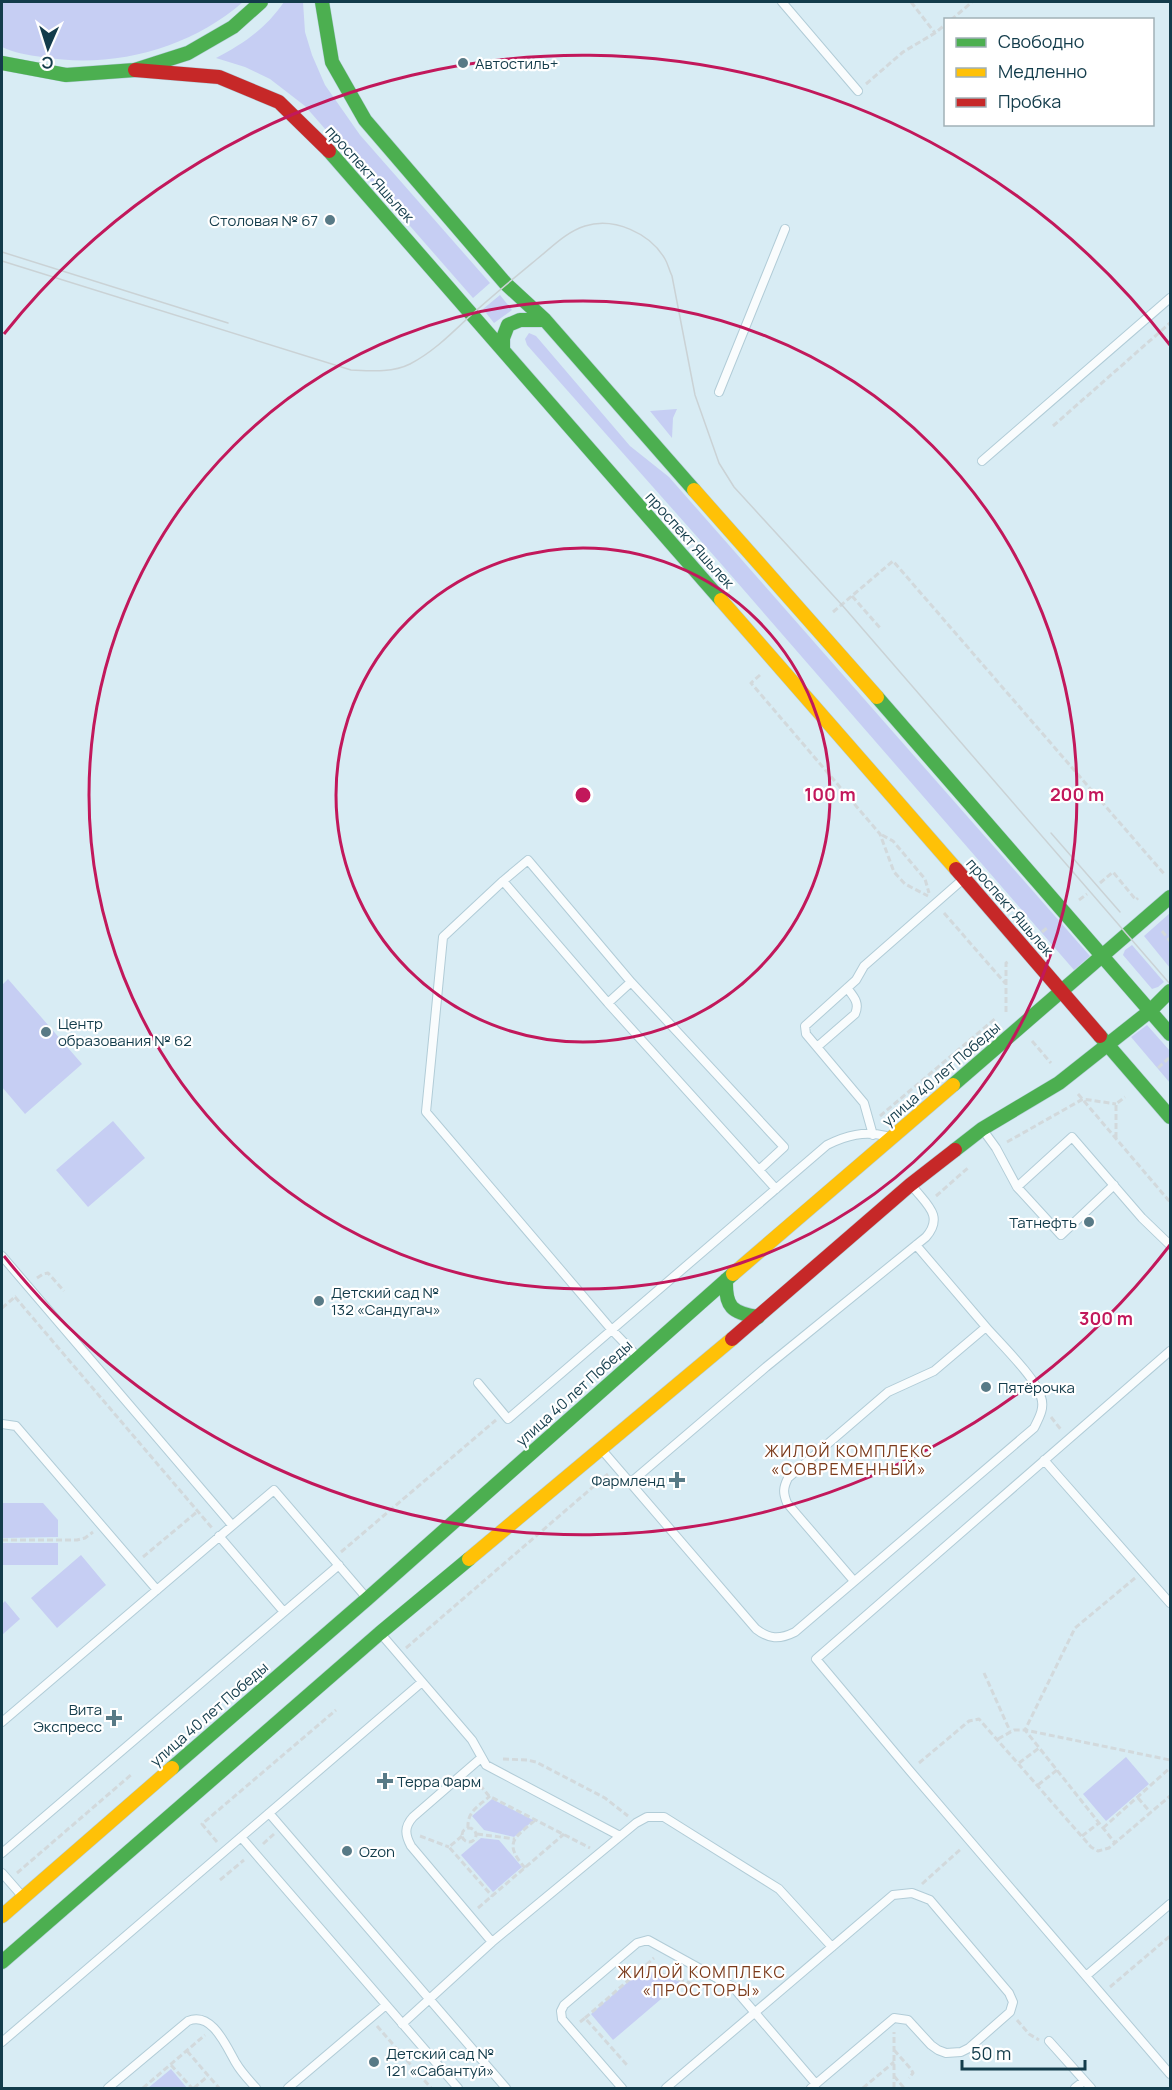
<svg xmlns="http://www.w3.org/2000/svg" width="1172" height="2090" font-family="Manrope,sans-serif">
  <style>
    .green { fill: #c6cef3 }
    .lines { fill: none; stroke-linecap: round; stroke-linejoin: round }
    .lane-casing { stroke: #b1ccd7; stroke-width: 10 }
    .fast-casing { stroke: #b1ccd7; stroke-width: 15 }
    .slow-casing { stroke: #b1ccd7; stroke-width: 15 }
    .jam-casing { stroke: #b1ccd7; stroke-width: 15 }
    .path { stroke: #d2d9dc; stroke-width: 3; stroke-dasharray: 6 3; stroke-linecap: butt }
    .lane { stroke: #f9fcfd; stroke-width: 8 }
    .fast { stroke: #4caf50; stroke-width: 14 }
    .slow { stroke: #ffc107; stroke-width: 14 }
    .jam { stroke: #c62828; stroke-width: 14 }
    .tram { stroke: #cad2d5; stroke-width: 1.5 }
    .ring { fill: none; stroke: #c2185b; stroke-width: 3 }
    .poi-dot { fill: #587a86; stroke: #fff; stroke-width: 2 }
    .labels { text-anchor: middle; dominant-baseline: central; stroke-width: 4.5; stroke-linejoin: round; paint-order: stroke }
    .poi-label { font-size: 15px; fill: #133c4b; stroke: #fff; text-anchor: start }
    .street-label { font-size: 15px; fill: #133c4b; stroke: #fff }
    .neighbourhood-label { font-size: 16px; letter-spacing: 1.5px; fill: #7b3b1b; stroke: #fff }
    .centre { fill: #c2185b; stroke: #fff; stroke-width: 3 }
    .ring-label { font-size: 18px; text-anchor: middle; font-weight: bold; fill: #c2185b; stroke: #fff; stroke-width: 4.5; stroke-linejoin: round; paint-order: stroke }
  </style>
  <rect width="100%" height="100%" fill="#d8ecf4"/>
  <!-- green -->
  <path class="green" d="M2,2H243C189,49 113,69 42,57C28,55 14,53 2,47Z
    M284,2H303L305,32L312,55L325,85L360,135L490,283L473,298L305,106L270,79L245,67L216,58C245,43 266,28 284,2Z
    M500,295L512,310L494,323L483,309Z
    M529,333L536,336L630,446L669,477L1090,956L1074,970L723,566L527,345L525,339Z
    M677,409L673,418L672,438L650,411Z
    M1170,913V968L1144,936Z
    M1132,945L1164,982L1158,987L1152,989L1123,955L1125,950Z
    M8,979L82,1064L25,1114L2,1087V985Z
    M1147,1025L1170,1051V1083L1131,1037Z
    M113,1121L145,1158L88,1207L56,1170Z
    M2,1503H43L58,1520V1537L2,1538Z
    M2,1543H58V1565H2Z
    M81,1555L106,1585L57,1628L31,1598Z
    M5,1601L20,1619L2,1635V1604Z
    M1126,1757L1149,1784L1106,1821L1083,1794Z
    M492,1799L533,1820H534L514,1837L484,1830L472,1816Z
    M481,1838L499,1840L522,1867L493,1892L461,1855Z
    M643,1969L681,1982L613,2040L591,2014Z
    M171,2069L187,2088H148Z"/>
  <g class="lines">
    <defs>
      <path id="lane" d="M782,2L858,91
        M719,392L785,229
        M982,461L1170,298
        M503,881L528,860L631,982L608,1003L503,881L443,937L426,1112L611,1329L638,1357
        M631,982L784,1147L759,1170
        M608,1003L776,1189
        M817,1047L855,1014C860,1003 854,997 847,988
        M983,1130L996,1148L1017,1187L1061,1235L1114,1185
        M873,1135L864,1103L806,1034L805,1026L856,980L864,966L961,881
        M1017,1187L1072,1137L1142,1218L1170,1245
        M2,1256L232,1525
        M1170,1351L816,1659L910,1771L1170,2074
        M478,1383L508,1419L827,1145C847,1135 864,1131 886,1136
        M2,1424L16,1426L157,1590
        M602,1450L756,1629C769,1639 779,1640 795,1632L1034,1428C1039,1418 1045,1408 1041,1397C1037,1379 999,1342 986,1327
        M1044,1460L1170,1603
        M630,1483L766,1367L926,1237C944,1216 927,1205 913,1187
        M854,1581L787,1503C783,1493 783,1488 788,1478L888,1392L934,1371L986,1327L916,1245
        M284,1612L339,1565
        M381,1634L472,1740L486,1765L620,1836
        M2,1722L274,1490L365,1596
        M481,1758L413,1817C404,1827 405,1835 411,1846L492,1942
        M269,1813L506,2088
        M241,1837L458,2088
        M2,1853L284,1612L219,1536
        M2,1873L23,1897
        M1086,1976L1170,1904
        M402,2024L492,1942L636,1823L647,1817H664L779,1889L832,1947
        M1049,2041L1091,2088
        M2,2042L422,1682
        M108,2088L188,2021C212,2011 226,2046 236,2063C241,2072 249,2080 256,2088
        M288,2088L386,2005
        M622,2088L562,2019L561,2011L564,2005L637,1943L648,1940L733,1987L816,2084
        M666,2088L893,1895L912,1893L930,1900L1009,1993L1013,2002L1010,2012L969,2048L961,2052L946,2053L938,2050L931,2045L908,2020L894,2018L811,2088
        M1075,2088L1084,2081"/>
      <path id="fast" d="M322,2L332,62L365,120L506,284L545,320L694,490
        M2,63L66,75L135,70L188,53L233,27L261,2
        M329,151L721,600
        M503,349V338L508,325L520,320H545
        M877,697L1170,1034
        M1100,1036L1170,1117
        M953,1085L1170,897
        M955,1150L982,1129L1059,1083L1150,1011L1170,991
        M726,1280C725,1307 732,1313 758,1317
        M172,1768L367,1599L733,1274
        M2,1962L380,1633L469,1559"/>
      <path id="slow" d="M694,490L877,697
        M721,600L956,869
        M733,1274L953,1085
        M469,1559L732,1339
        M2,1916L172,1768"/>
      <path id="jam" d="M135,70L219,77L279,102L329,151
        M956,869L1100,1036
        M732,1339L910,1185L955,1150"/>
    </defs>
    <!-- lane casing -->
    <use href="#lane" class="lane-casing"/>
    <!-- fast casing -->
    <use href="#fast" class="fast-casing"/>
    <!-- slow casing -->
    <use href="#slow" class="slow-casing"/>
    <!-- jam casing -->
    <use href="#jam" class="jam-casing"/>
    <!-- path -->
    <path class="path" d="M911,2L935,33
      M951,20L972,2
      M866,84L903,52L935,33L946,24
      M1053,426L1170,323
      M852,596L880,628
      M833,612L893,561L1165,875
      M760,675L751,683L880,834L894,872L905,884L928,896
      M882,835L893,841L925,879L929,893
      M1100,883L1113,872L1136,900L1138,898
      M1079,900L1087,894
      M944,913L1005,983
      M1162,931L1170,941
      M1042,932L1047,928
      M1006,1012V963L1009,961
      M1032,1041L1051,1063
      M1158,1068L1170,1057
      M1078,1094L1170,1202
      M880,1116L996,1018
      M1116,1138V1104L1125,1097
      M1007,1142L1083,1099L1116,1104
      M936,1196L969,1167
      M37,1278L43,1274L48,1273L64,1291
      M15,1297L212,1528
      M2,1308L16,1296
      M1051,1417L1062,1431
      M2,1540H77L85,1538L93,1532
      M341,1552L496,1420
      M143,1557L198,1511
      M1135,1578L1075,1628L1025,1730L1170,1760
      M406,1648L608,1474
      M984,1673L1010,1731
      M998,1739L1014,1730H1025L1115,1843
      M503,1759L527,1760L536,1762L605,1798L628,1816
      M919,1763L969,1721L979,1719L1091,1847L1098,1851L1109,1848L1170,1796
      M1019,1763L1039,1748
      M474,1778L489,1796L590,1848
      M1038,1785L1057,1770
      M1138,1798L1151,1813
      M462 1835a7 7 0 1 1 14 0a7 7 0 1 1-14 0Z
      M468,1828C467,1811 479,1806 490,1796
      M1103,1828L1170,1768
      M477,1834L515,1839
      M420,1836L449,1847
      M462,1836L449,1847L492,1896
      M1082,1836L1099,1823
      M217,1842L202,1824L336,1710
      M263,1844L274,1834
      M525,1868C503,1842 514,1839 535,1820
      M17,1873L132,1774
      M220,1880L244,1860
      M922,1884L962,1848
      M478,1908L564,1834
      M644,1968L709,1989
      M1110,1987L1170,1936
      M585,2018L654,1958
      M1017,2020L1029,2034L1039,2040
      M580,2022L585,2018L627,2065
      M377,2026L431,2088
      M894,2050L911,2069L913,2073L909,2078
      M187,2051L219,2088
      M171,2065L192,2088
      M894,2076L904,2088
      M143,2088L205,2035
      M194,2088L208,2076
      M863,2088L894,2062
      M894,2088V2032"/>
    <!-- lane -->
    <use href="#lane" class="lane"/>
    <!-- fast -->
    <use href="#fast" class="fast"/>
    <!-- slow -->
    <use href="#slow" class="slow"/>
    <!-- jam -->
    <use href="#jam" class="jam"/>
    <!-- tram -->
    <path class="tram" d="M2,252L228,323
      M2,261L351,370C371,371 392,373 410,364C433,352 451,334 470,316C492,296 514,278 537,259C552,247 566,232 585,226C614,217 650,233 665,259C668,264 669,270 672,276L695,395L719,463L734,487L842,605L1170,984
      M1051,833L1120,912"/>
  </g>
  <!-- distance rings -->
  <g class="ring">
    <circle cx="583" cy="795" r="247"/>
    <circle cx="583" cy="795" r="494"/>
    <path d="M1170 1245A740 740 0 0 1 4 1256M4 334A740 740 0 0 1 1170 345"/>
  </g>
  <!-- markers -->
  <g class="poi-dot">
    <circle cx="463" cy="63" r="6"/>
    <circle cx="330" cy="220" r="6"/>
    <circle cx="46" cy="1032" r="6"/>
    <circle cx="1089" cy="1222" r="6"/>
    <circle cx="319" cy="1301" r="6"/>
    <circle cx="986" cy="1387" r="6"/>
    <path d="M674 1471h6v6h6v6h-6v6h-6v-6h-6v-6h6z"/>
    <path d="M111 1709h6v6h6v6h-6v6h-6v-6h-6v-6h6z"/>
    <path d="M382 1772h6v6h6v6h-6v6h-6v-6h-6v-6h6z"/>
    <circle cx="347" cy="1851" r="6"/>
    <circle cx="374" cy="2062" r="6"/>
  </g>
  <g class="labels">
    <!-- poi labels -->
    <g class="poi-label">
      <text x="475" y="63">Автостиль+</text>
      <text x="318" y="220" text-anchor="end">Столовая № 67</text>
      <text x="58" y="1023">Центр<tspan x="58" dy="17">образования № 62</tspan></text>
      <text x="1077" y="1222" text-anchor="end">Татнефть</text>
      <text x="331" y="1292">Детский сад №<tspan x="331" dy="17">132 «Сандугач»</tspan></text>
      <text x="998" y="1387">Пятёрочка</text>
      <text x="665" y="1480" text-anchor="end">Фармленд</text>
      <text x="102" y="1709" text-anchor="end">Вита<tspan x="102" dy="17">Экспресс</tspan></text>
      <text x="397" y="1781">Терра Фарм</text>
      <text x="359" y="1851">Ozon</text>
      <text x="386" y="2053">Детский сад №<tspan x="386" dy="17">121 «Сабантуй»</tspan></text>
    </g>
    <!-- street labels -->
    <g class="street-label">
      <text transform="translate(370 174) rotate(48)">проспект Яшьлек</text>
      <text transform="translate(690 540) rotate(48)">проспект Яшьлек</text>
      <text transform="translate(1010 907) rotate(49)">проспект Яшьлек</text>
      <text transform="translate(941 1074) rotate(-41)">улица 40 лет Победы</text>
      <text transform="translate(574 1393) rotate(-42)">улица 40 лет Победы</text>
      <text transform="translate(209 1714) rotate(-41)">улица 40 лет Победы</text>
    </g>
    <!-- neighbourhood labels -->
    <g class="neighbourhood-label">
      <text x="849" y="1451">ЖИЛОЙ КОМПЛЕКС<tspan x="849" dy="18">«СОВРЕМЕННЫЙ»</tspan></text>
      <text x="702" y="1972">ЖИЛОЙ КОМПЛЕКС<tspan x="702" dy="18">«ПРОСТОРЫ»</tspan></text>
    </g>
  </g>
  <circle cx="583" cy="795" r="9" class="centre"/>
  <g class="ring-label">
    <text x="830" y="801">100 m</text>
    <text x="1077" y="801">200 m</text>
    <text x="1106" y="1325">300 m</text>
  </g>
  <!-- border -->
  <rect width="1172" height="2090" fill="none" stroke="#133c4b" stroke-width="6"/>
  <!-- legend -->
  <rect x="944" y="18" width="210" height="108" fill="#ffffff" stroke="#a1b1b7" stroke-width="1.5"/>
  <rect x="956" y="38" width="30" height="9" fill="#4caf50" stroke="#a1b1b7" stroke-width="1.5"/>
  <text x="998" y="48" font-size="18" fill="#133c4b">Свободно</text>
  <rect x="956" y="68" width="30" height="9" fill="#ffc107" stroke="#a1b1b7" stroke-width="1.5"/>
  <text x="998" y="78" font-size="18" fill="#133c4b">Медленно</text>
  <rect x="956" y="98" width="30" height="9" fill="#c62828" stroke="#a1b1b7" stroke-width="1.5"/>
  <text x="998" y="108" font-size="18" fill="#133c4b">Пробка</text>
  <!-- north arrow -->
  <g transform="translate(48 48) rotate(183)" stroke="#ffffff" stroke-width="4.5" paint-order="stroke">
  <path d="M0-4.5L10 22L0 15L-10 22Z" fill="#133c4b"/>
  <text y="-9" font-size="16" font-weight="bold" text-anchor="middle" fill="#133c4b">С</text>
  </g>
  <!-- scale -->
  <path d="M962 2060v9h123v-9" fill="none" stroke="#133c4b" stroke-width="3"/>
  <text x="971" y="2060" font-size="18" fill="#133c4b" stroke="#ffffff" stroke-width="4.5" paint-order="stroke">50 m</text>
</svg>
